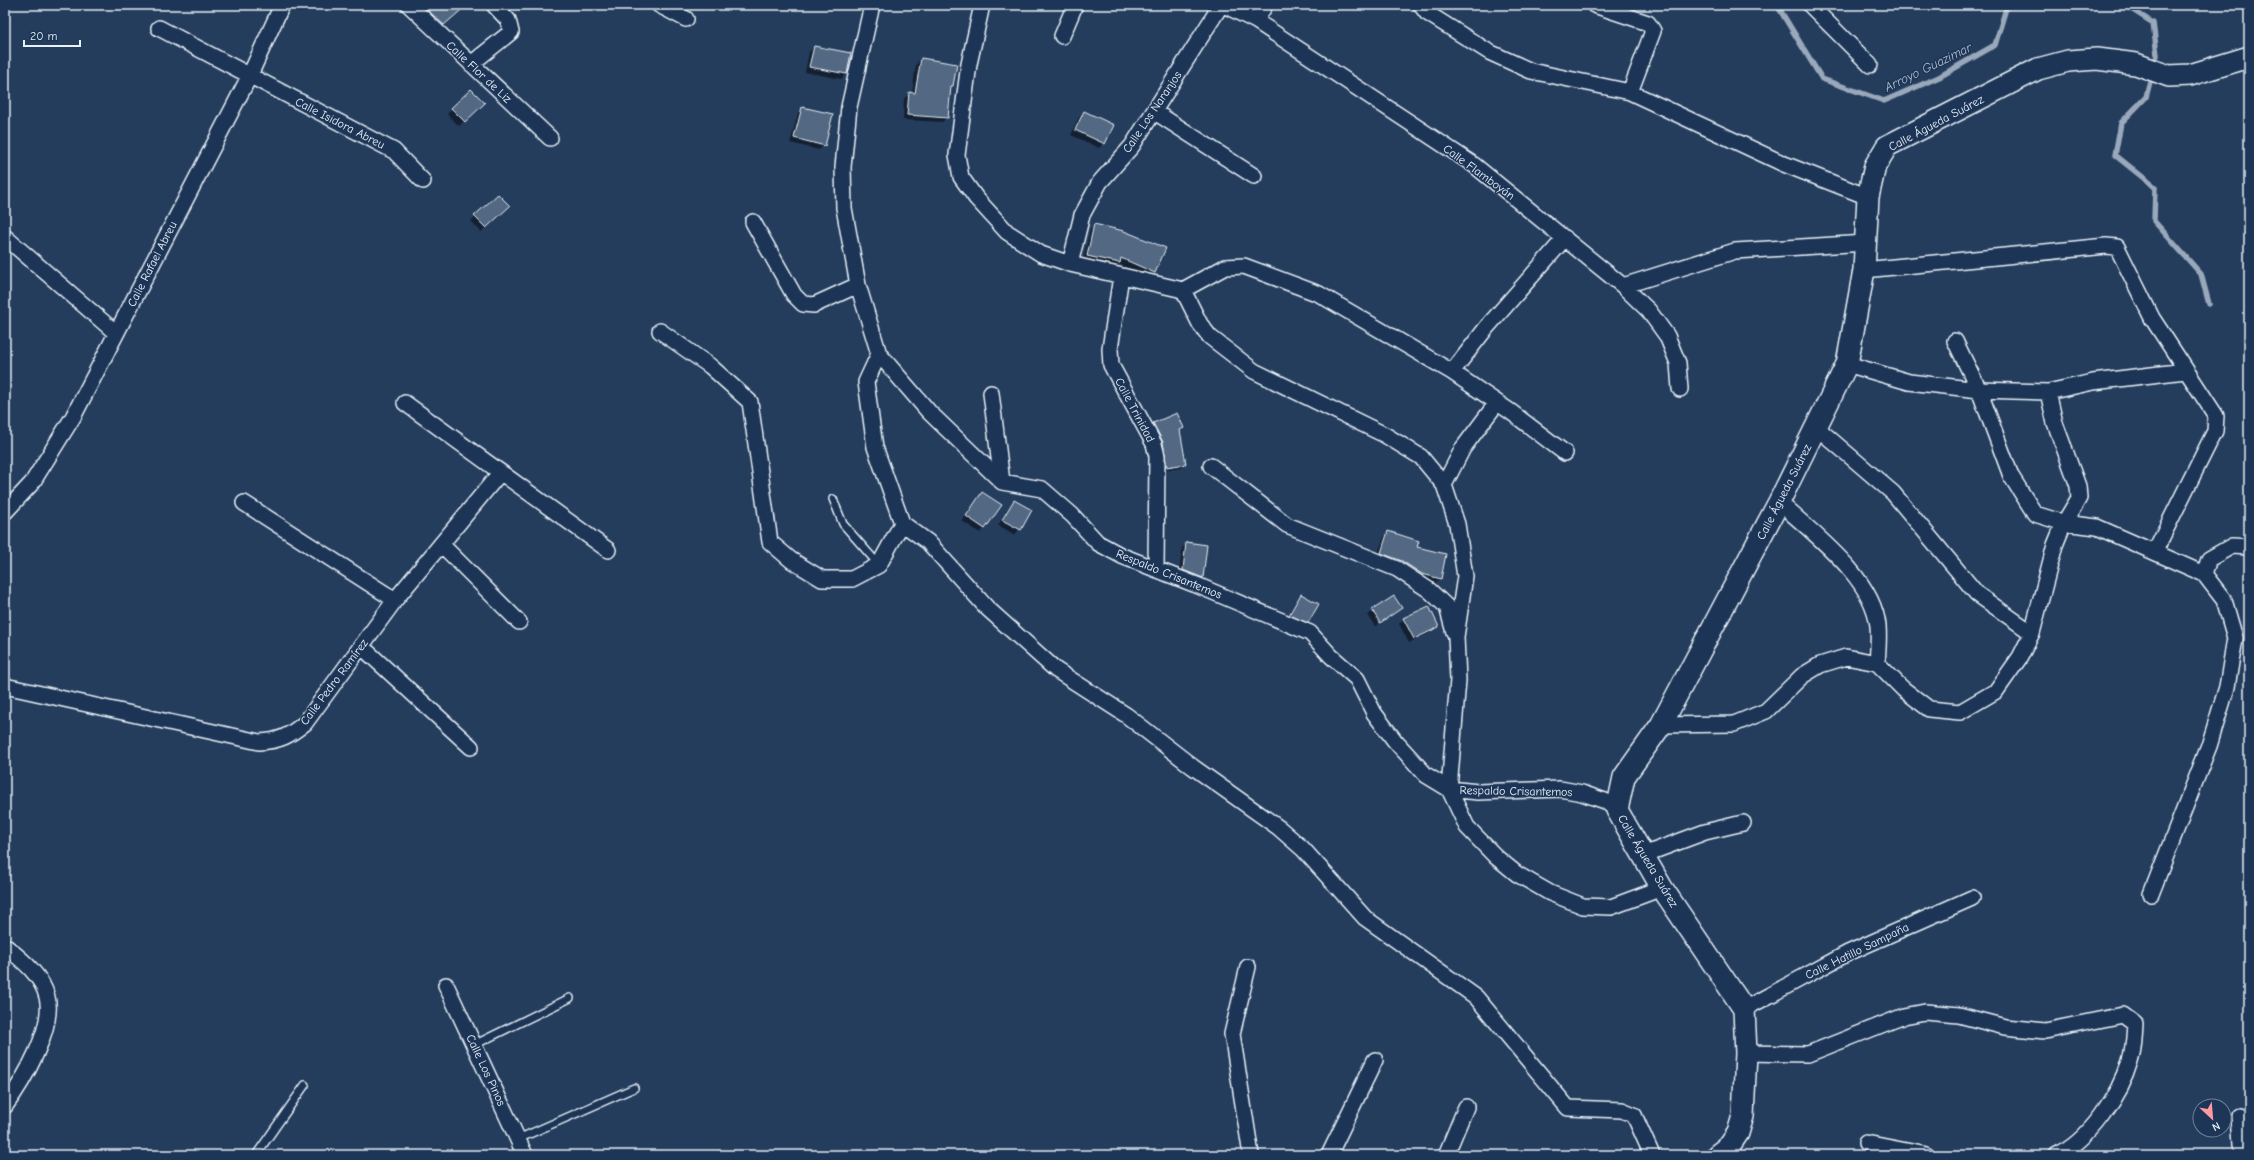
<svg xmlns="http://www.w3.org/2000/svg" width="2254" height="1160" font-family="'Comic Neue',sans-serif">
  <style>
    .shadow { fill: #0007 }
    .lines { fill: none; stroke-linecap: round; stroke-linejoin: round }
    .stream { stroke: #99a8ba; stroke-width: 5.5 }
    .building { fill: #536782; stroke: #e8f1f8 }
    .lane-casing { stroke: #e8f1f8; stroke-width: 10 }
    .street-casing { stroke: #e8f1f8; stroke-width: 18 }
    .secondary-casing { stroke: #e8f1f8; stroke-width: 24 }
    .lane { stroke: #1d3557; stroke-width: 7 }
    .street { stroke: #1d3557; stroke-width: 15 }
    .secondary { stroke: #1d3557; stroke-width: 21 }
    .labels { text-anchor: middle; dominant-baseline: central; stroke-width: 3; stroke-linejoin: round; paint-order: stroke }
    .street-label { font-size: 12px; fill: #e8f1f8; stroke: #1d3557 }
    .water-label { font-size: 13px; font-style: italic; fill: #b4c1ce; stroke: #1d3557 }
  </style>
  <rect width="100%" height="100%" fill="#253d5d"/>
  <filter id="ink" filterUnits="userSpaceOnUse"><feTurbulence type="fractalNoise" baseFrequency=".025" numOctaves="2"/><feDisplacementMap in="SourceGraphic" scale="8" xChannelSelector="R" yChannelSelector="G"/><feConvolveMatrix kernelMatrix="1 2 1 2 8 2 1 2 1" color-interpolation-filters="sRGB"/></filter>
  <g filter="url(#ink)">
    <!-- shadow -->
    <path class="shadow" d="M414,5H466L438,29Z
      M831,5H860L857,8Z
      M814,47L850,54L846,74L841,79L805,72L809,52Z
      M921,59L952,86L949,89L947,118L942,122L903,120L904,98L912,94L916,64Z
      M471,90L483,103L459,126L447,114Z
      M802,108L824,145L819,150L790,143L798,113Z
      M1084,113L1104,143L1099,148L1071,135L1079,117Z
      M498,195L508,206L481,232L471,221Z
      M1095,226L1155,272L1150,277L1117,264L1114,267L1083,261L1090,230Z
      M1177,414L1183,428L1180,431L1184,464L1181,468L1164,470L1150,428Z
      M982,493L985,528L980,533L962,521Z
      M1014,501L1031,511L1015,535L998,525Z
      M1388,532L1415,547L1440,579L1435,583L1417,579L1376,558L1384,537Z
      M1187,544L1202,577L1197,582L1179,575L1182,548Z
      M1301,595L1307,622L1303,627L1285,619Z
      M1394,597L1401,608L1375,627L1368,615Z
      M1404,619L1438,626L1433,631L1409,643L1399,624Z"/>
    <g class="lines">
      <!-- stream -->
      <path class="stream" d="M1777,5L1822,79L1884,101L1939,77L1995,45L2007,5
        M2125,5L2153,23L2157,55L2146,97L2121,123L2115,155L2155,187L2154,221L2201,274L2209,304"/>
    </g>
    <!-- building -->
    <path class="building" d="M422,5H467L444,25Z
      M814,46L851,53L847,74L809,67Z
      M921,58L957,64L953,86H951L948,118L907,115L909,92L915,93Z
      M471,89L485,103L465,122L451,108Z
      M802,107L833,114L825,146L794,138Z
      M1084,111L1114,125L1105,144L1075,130Z
      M498,194L510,206L486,228L474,216Z
      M1094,224L1124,231L1166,248L1155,273L1121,258L1120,263L1087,256Z
      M1177,413L1184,428L1180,430L1186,464L1167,467L1163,442L1153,423Z
      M982,492L1002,505L985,529L966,516Z
      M1014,500L1032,510L1021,530L1002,520Z
      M1388,531L1419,541L1417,547L1446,554L1441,579L1422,574L1402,561L1381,553Z
      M1186,542L1207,545L1203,578L1183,570Z
      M1301,594L1319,604L1308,623L1289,615Z
      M1394,596L1402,608L1380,623L1372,610Z
      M1429,606L1439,627L1414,639L1403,618Z"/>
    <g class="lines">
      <defs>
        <path id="lane" d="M833,499L843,524L879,565
          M474,1045L570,998
          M518,1139L634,1088
          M256,1155L305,1085"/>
        <path id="street" d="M409,5L550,138
          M659,5L686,19
          M872,5L849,107L843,167L844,208L858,285L879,354L929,412L1002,482L1042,489L1072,515L1098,543L1122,556L1199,586L1310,633L1331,656L1357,679L1374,713L1395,741L1426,775L1449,789L1478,792L1560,789L1582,793L1605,801L1617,810
          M982,5L969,64L957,155L961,177L976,198L1007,232L1041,254L1070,264L1183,290L1225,267L1244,266L1319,294L1452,372L1487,327L1565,238
          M1224,5L1256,21L1474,165L1623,286L1649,311L1667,336L1678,363L1680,389
          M1421,5L1427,13L1489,52L1531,71L1630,92L1784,164L1868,197
          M1594,5L1648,23L1653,31L1630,92
          M1810,5L1870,65
          M1256,21L1265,5
          M159,28L394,151L423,181
          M1062,36L1075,5
          M471,64L511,32L508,20L494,5
          M1155,112L1254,176
          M753,222L794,295L803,304L814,305L858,285
          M5,237L116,333
          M1070,264L1082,215L1100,182L1132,146L1221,5
          M1864,270L2106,246L2117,247L2152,318L2216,416L2215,431L2155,551
          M1121,276L1110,349L1111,365L1154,444L1157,456L1156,569
          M1623,286L1735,251L1866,243
          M1183,290L1200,324L1210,337L1254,371L1385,435L1421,457L1444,485L1457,524L1465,576L1456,637L1458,680L1449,789L1467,827L1496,857L1517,874L1550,893L1583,906L1611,907L1662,888
          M660,331L710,366L750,402L770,542L791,560L822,579H852L879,565L902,523
          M1955,341L1979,390L2011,476L2035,514L2064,523L2097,527L2204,574L2224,600L2235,638L2227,687L2209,746L2151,894
          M879,354L866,382L875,447L902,523L928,542L987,608L1056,670L1126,715L1193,767L1279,828L1303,849L1365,918L1476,997L1568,1108L1622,1110L1634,1115L1652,1155
          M1847,364L1909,382L1979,390L2048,392L2093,382L2185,371
          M1452,372L1511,412L1565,453
          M991,393L1002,482
          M405,403L608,550
          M1816,427L1893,493L1977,594L2032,633
          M1211,466L1287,525L1397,569L1429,590L1447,607L1454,632
          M1444,485L1463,448L1496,404
          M1779,502C1813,534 1873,577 1878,626C1879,638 1878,651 1877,663
          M244,503L395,600
          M5,512L32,483L73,417L249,77L282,5
          M441,544L519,622
          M2204,574L2209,559L2232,546L2249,547
          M361,646L471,747
          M5,686L259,742C280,741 289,736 305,723L395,600L500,473
          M1661,725L1734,724L1766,711L1802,676L1820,665L1846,657L1877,663L1903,689L1929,709L1960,712L1996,691L2020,657L2032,633L2055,545L2064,523L2079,498L2078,486L2055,423L2048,392
          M1643,855L1705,832L1743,823
          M5,946C21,959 42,975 47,997C55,1027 23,1082 5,1106
          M1248,967L1232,1034L1251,1155
          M446,985L525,1155
          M1744,1009L1848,953L1972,898
          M1746,1053L1808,1054L1904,1016L1925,1012L1959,1015L2005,1027L2045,1031L2123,1015L2135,1024C2134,1036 2134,1049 2130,1061C2121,1093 2088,1143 2056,1155
          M2239,1117L2241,1147L2244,1155
          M1866,1143L1927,1155
          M1329,1155L1375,1060
          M1446,1155L1466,1107"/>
        <path id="secondary" d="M1717,1155L1730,1145L1738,1133L1743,1116L1746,1053L1744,1009L1662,888L1617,810L1624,777L1661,725L1779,502L1847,364L1864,270L1868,197L1875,166L1887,146L2038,69L2068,61L2097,59L2136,64L2169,76L2190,75L2249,57"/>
      </defs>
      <!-- lane casing -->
      <use href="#lane" class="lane-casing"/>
      <!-- street casing -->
      <use href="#street" class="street-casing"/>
      <!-- secondary casing -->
      <use href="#secondary" class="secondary-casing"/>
      <!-- lane -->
      <use href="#lane" class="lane"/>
      <!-- street -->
      <use href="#street" class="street"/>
      <!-- secondary -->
      <use href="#secondary" class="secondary"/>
    </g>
  </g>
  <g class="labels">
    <!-- street labels -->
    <g class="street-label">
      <text transform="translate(479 72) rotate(43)">Calle Flor de Liz</text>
      <text transform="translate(1152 112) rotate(-56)">Calle Los Naranjos</text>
      <text transform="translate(340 123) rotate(27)">Calle Isidora Abreu</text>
      <text transform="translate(1936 123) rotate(-28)">Calle Águeda Suárez</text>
      <text transform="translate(1479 172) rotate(36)">Calle Flamboyán</text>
      <text transform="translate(152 264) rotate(-63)">Calle Rafael Abreu</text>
      <text transform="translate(1135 410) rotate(62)">Calle Trinidad</text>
      <text transform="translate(1784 492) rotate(-63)">Calle Águeda Suárez</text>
      <text transform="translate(1169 574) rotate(22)">Respaldo Crisantemos</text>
      <text transform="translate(334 682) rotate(-53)">Calle Pedro Ramírez</text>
      <text transform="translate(1516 791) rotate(1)">Respaldo Crisantemos</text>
      <text transform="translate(1648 861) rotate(59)">Calle Águeda Suárez</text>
      <text transform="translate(1857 951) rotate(-26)">Calle Hatillo Sampaña</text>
      <text transform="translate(486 1070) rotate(65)">Calle Los Pinos</text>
    </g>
    <!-- water labels -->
    <g class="water-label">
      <text transform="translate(1928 67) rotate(-26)">Arroyo Guazimar</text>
    </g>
  </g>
  <!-- margin -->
  <rect width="2254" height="1160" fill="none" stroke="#1d3557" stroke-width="20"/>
  <rect x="10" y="10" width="2234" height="1140" fill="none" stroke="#e8f1f8" stroke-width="1.5" filter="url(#ink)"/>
  <!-- north arrow -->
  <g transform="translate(2212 1118) rotate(154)"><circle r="19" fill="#1d3557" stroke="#6e8097"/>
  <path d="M0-3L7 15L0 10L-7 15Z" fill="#ff9aa2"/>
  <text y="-6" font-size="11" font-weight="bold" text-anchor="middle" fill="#e8f1f8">N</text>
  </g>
  <!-- scale -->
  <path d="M24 40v6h56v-6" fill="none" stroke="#e8f1f8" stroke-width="2"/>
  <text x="30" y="40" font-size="12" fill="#e8f1f8" stroke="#1d3557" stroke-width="3" paint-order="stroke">20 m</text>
</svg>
